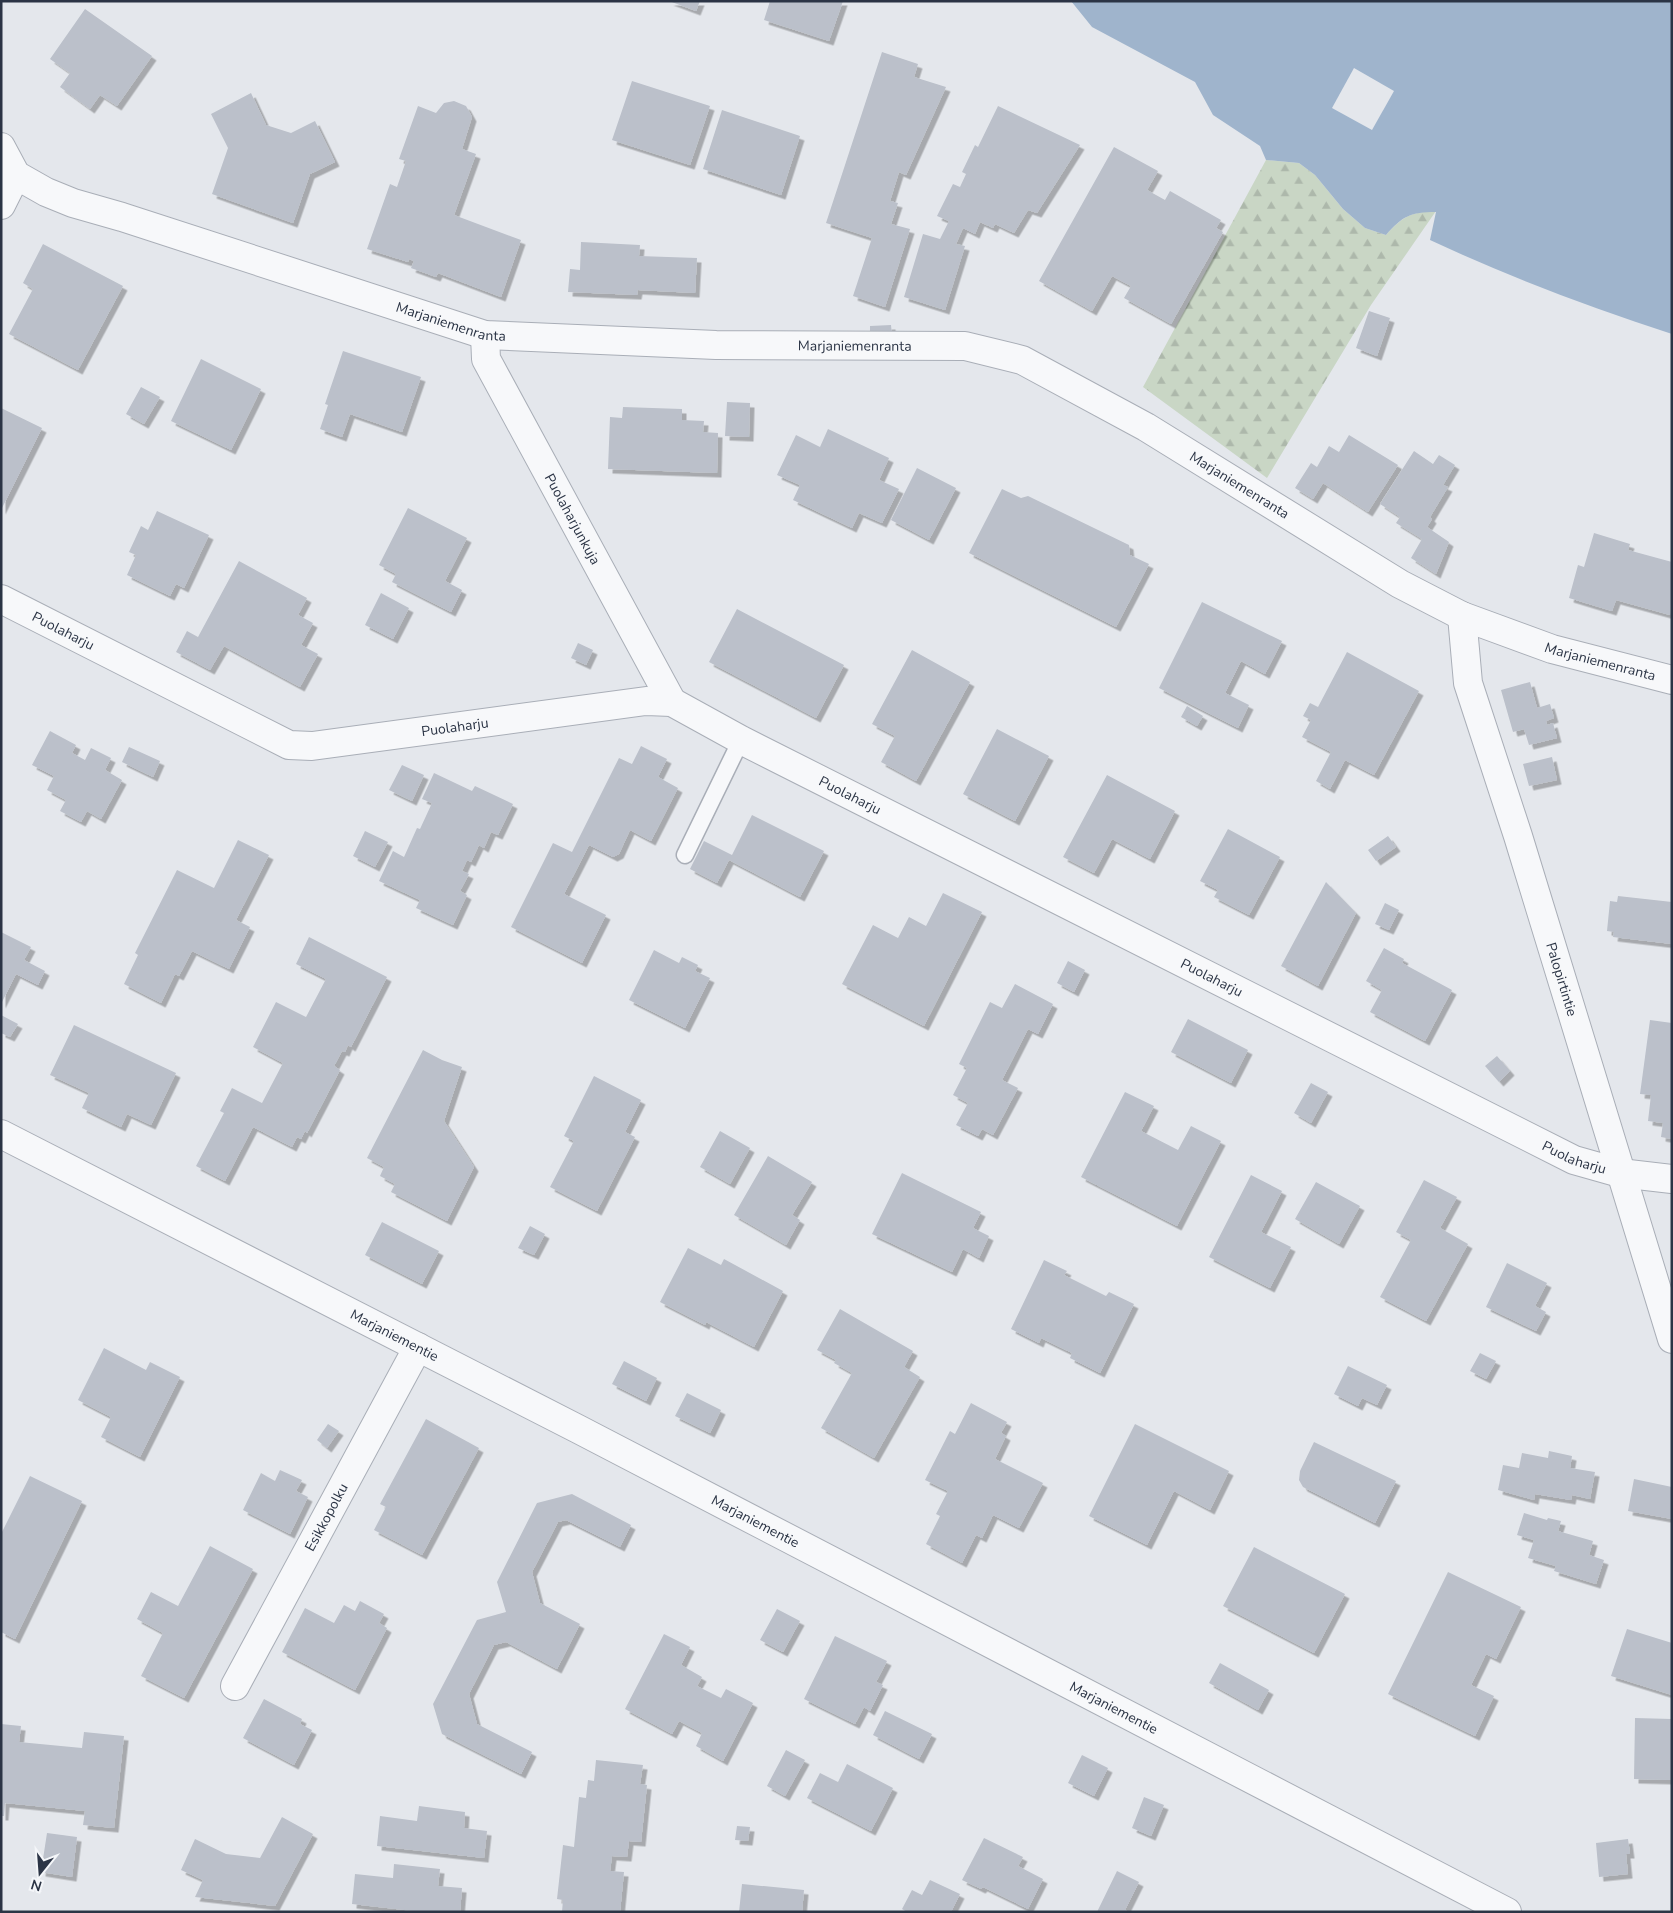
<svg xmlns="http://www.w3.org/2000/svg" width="1673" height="1913" font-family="'Nunito Sans',sans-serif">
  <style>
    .forest { fill: url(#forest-firs) }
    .water { fill: #9fb4cc }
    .pier { fill: #e4e7ec }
    .building { fill: #bbc0ca; filter: url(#shadow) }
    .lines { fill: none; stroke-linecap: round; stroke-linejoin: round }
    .service-casing { stroke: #a9aeb7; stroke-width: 19 }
    .minor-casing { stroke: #a9aeb7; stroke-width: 30 }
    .service { stroke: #f7f8fa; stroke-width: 16 }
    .minor { stroke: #f7f8fa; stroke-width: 28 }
    .labels { text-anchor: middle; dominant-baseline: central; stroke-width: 4.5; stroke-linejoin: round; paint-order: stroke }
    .street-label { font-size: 14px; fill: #2b3445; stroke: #f4f6f9 }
  </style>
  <defs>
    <pattern id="forest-firs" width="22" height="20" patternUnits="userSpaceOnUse" patternTransform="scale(1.25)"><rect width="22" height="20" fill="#c9d6c5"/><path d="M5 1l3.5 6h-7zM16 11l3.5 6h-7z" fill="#adb8ab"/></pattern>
    <filter id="shadow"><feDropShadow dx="4.5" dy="4.5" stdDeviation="0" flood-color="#0004"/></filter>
  </defs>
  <rect width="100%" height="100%" fill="#e4e7ec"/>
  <!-- forest -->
  <path class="forest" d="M1266,160L1299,163L1315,175L1343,209L1365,228L1386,235C1403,216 1411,212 1436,211L1371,305L1267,478L1143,387Z"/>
  <!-- water -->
  <path class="water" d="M1071,1H1672V334C1589,307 1509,277 1430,240L1436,212C1410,212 1403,216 1386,235L1365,228L1343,209L1315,175L1299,163L1266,160L1260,146L1213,115L1195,82L1092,27Z"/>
  <!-- pier -->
  <path class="pier" d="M1354,68L1394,91L1372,130L1332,108Z"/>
  <!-- building -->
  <path class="building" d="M669,1H700L696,11Z
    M770,1H843L829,41L764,20Z
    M85,9L152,56L117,106L100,95L90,109L60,87L70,73L50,59Z
    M882,52L918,64L914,77L946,87L906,175L899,172L890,201L898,203L891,224L910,229L885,307L853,296L872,238L826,223Z
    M632,81L710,106L690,165L612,140Z
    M251,93L266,125L291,133L315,121L335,162L310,174L293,223L212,194L228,148L211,114Z
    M454,101L466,106L472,117L462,149L476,154L454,215L521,240L501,297L438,273L436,277L411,268L414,261L409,259L408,262L367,249L390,184L397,187L406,161L399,159L418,106L436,113L444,103Z
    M998,106L1080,145L1037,213L1028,210L1014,233L995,224L993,228L980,222L975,234L963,228L956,244L965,246L945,310L904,297L923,234L940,239L949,221L937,216L953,184L960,187L966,174L962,172L975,145L978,147Z
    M722,110L800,136L781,195L703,169Z
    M1114,147L1158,171L1147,190L1165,200L1170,191L1221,220L1216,228L1223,232L1171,324L1124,298L1131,286L1112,276L1092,311L1039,281Z
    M581,242L640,245L639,256L697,258L695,293L638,290L637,295L568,292L570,269L580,270Z
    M43,244L123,286L78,370L9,334L33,289L23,283Z
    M1369,311L1390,318L1377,356L1356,348Z
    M891,325L892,335L870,336V326Z
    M343,351L421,377L402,432L350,414L342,437L320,429L328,405L325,404Z
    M201,359L261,389L231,450L171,421Z
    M141,387L160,397L144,424L126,414Z
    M727,402L750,403L749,437L725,436Z
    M623,407L682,409V420L704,421L703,432L718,433L717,473L608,469L610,417L622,418Z
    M1,408L42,428L1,510Z
    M828,429L889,458L879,480L899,489L882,523L859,513L852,528L793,500L800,485L777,475L796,435L820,447Z
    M1349,435L1398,465L1368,512L1323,483L1313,499L1295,488L1311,463L1317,467L1329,446L1339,452Z
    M1414,451L1433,464L1439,455L1455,465L1443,485L1448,487L1430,517L1432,519L1427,527L1449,542L1436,574L1411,558L1422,539L1396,523L1400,517L1380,504Z
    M917,468L956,488L929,540L891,520Z
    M1002,489L1021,498L1028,496L1129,545L1130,555L1149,564L1116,627L969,553Z
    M408,508L467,538L445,581L462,590L451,612L392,582L396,574L379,565Z
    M157,511L209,535L184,588L176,584L170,596L127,575L136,555L129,552L141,526L148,530Z
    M1594,533L1630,544L1628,550L1672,562L1670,615L1616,600L1612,611L1569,598L1578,565L1584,567Z
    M239,561L307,598L298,615L313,623L301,645L318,654L300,687L224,646L210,670L176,652L187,631L198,637Z
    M381,593L409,608L393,639L365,625Z
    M1202,602L1282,641L1265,674L1241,661L1225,693L1249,705L1238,728L1159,688Z
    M737,609L844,665L816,718L709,662Z
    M578,643L593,650L586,665L571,658Z
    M912,650L970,682L916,781L881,762L895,736L872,724Z
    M1347,652L1419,691L1374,775L1345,760L1330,789L1316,781L1331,752L1302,737L1311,720L1303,716L1310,703L1318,707Z
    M1530,682L1537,708L1550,704L1554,718L1546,721L1547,725L1553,723L1557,738L1529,745L1524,729L1513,732L1501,690Z
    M1187,706L1203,716L1197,726L1181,717Z
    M997,729L1049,756L1015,821L963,794Z
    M50,731L76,745L72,753L85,760L91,748L111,758L105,770L122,780L101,819L87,811L81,822L60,811L66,800L47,790L54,776L32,765Z
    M641,746L667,759L658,777L678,788L651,841L630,830L619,854L613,857L589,845L564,894L606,915L582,963L511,927L553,843L572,852L619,758L632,764Z
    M129,747L160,761L153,777L122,762Z
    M1552,757L1557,780L1529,786L1523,764Z
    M402,765L424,775L412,801L389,790Z
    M434,773L472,791L475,786L513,804L498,835L491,832L484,848L479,845L471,862L467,860L462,871L469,874L460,891L467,895L453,925L416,908L420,900L379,881L393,851L404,857L417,828L420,829L432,803L422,799Z
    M1107,775L1175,811L1150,859L1112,839L1094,873L1063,857Z
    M752,815L824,851L800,897L729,860L717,883L690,869L704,841L732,855Z
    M1228,829L1280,857L1249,915L1214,897L1218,890L1200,881Z
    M365,831L388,842L375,867L353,856Z
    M1388,836L1396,847L1376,861L1368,850Z
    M238,840L269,855L236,920L250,927L229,969L192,951L179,976L175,974L161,1003L124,984L138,955L135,953L177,870L214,888Z
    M1326,882L1356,913L1318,986L1281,966Z
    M943,893L982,912L924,1026L842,984L873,925L898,938L909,917L926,926Z
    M1618,896L1672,902V944L1613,937L1614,932L1607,931L1610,901L1617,902Z
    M1385,903L1399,910L1389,930L1375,924Z
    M1,932L31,947L24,960L45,971L38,985L16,974L1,1004Z
    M309,937L387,977L351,1047L348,1045L345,1052L342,1051L334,1066L340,1070L307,1133L305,1131L301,1139L297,1137L292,1147L253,1127L225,1181L196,1166L224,1113L220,1111L232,1088L262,1103L283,1063L253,1047L276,1002L306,1017L326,979L296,964Z
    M1384,948L1404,959L1402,963L1452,990L1425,1041L1370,1012L1382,990L1366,981Z
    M654,950L679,963L682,957L698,965L695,971L710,978L685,1028L629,1000Z
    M1068,961L1085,970L1074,992L1057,983Z
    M1015,984L1053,1004L1038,1034L1028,1029L1002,1080L1018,1088L993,1135L982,1129L978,1136L956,1125L968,1103L953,1095L967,1068L959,1064L990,1002L1002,1008Z
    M1,1015L18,1024L10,1037L1,1033Z
    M1188,1019L1248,1050L1231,1083L1171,1052Z
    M1650,1020L1672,1023V1139L1661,1137L1663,1123L1648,1121L1651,1095L1640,1094Z
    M74,1025L176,1073L151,1125L127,1114L121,1127L82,1108L89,1093L50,1075Z
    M423,1050L442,1060L462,1067L444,1121L474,1167L447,1221L391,1192L395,1184L380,1176L384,1167L367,1158Z
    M1497,1056L1510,1071L1499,1082L1485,1066Z
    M594,1076L641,1100L625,1132L635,1137L597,1211L550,1187L574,1141L564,1136Z
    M1311,1083L1328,1092L1311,1123L1294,1113Z
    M1125,1092L1154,1106L1141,1131L1178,1150L1191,1126L1221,1141L1177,1226L1081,1177Z
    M720,1131L750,1148L730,1184L700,1167Z
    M768,1156L812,1182L792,1215L800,1220L786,1245L734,1215Z
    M902,1173L981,1212L973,1228L989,1236L979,1258L963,1249L952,1272L872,1234Z
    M1251,1175L1282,1191L1261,1232L1291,1247L1270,1288L1209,1257Z
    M1424,1180L1457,1197L1440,1228L1468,1244L1426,1321L1380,1297L1411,1240L1396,1232Z
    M1316,1182L1360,1206L1339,1244L1295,1219Z
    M382,1222L439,1251L422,1284L365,1255Z
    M530,1226L545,1234L534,1255L518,1248Z
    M688,1248L721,1265L724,1259L783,1291L754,1347L706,1322L705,1325L660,1302Z
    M1044,1260L1067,1271L1064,1275L1106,1296L1109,1292L1134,1304L1100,1373L1070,1358L1072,1353L1041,1338L1039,1343L1011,1329Z
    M1507,1263L1547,1283L1535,1306L1546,1312L1536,1331L1486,1307Z
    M840,1309L913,1351L904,1367L920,1377L874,1458L821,1428L852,1373L834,1363L836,1360L817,1350Z
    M104,1348L146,1370L150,1362L180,1377L140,1457L101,1437L111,1417L78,1400Z
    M1480,1353L1496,1361L1486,1379L1470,1371Z
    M624,1361L657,1378L646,1401L612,1384Z
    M1348,1366L1387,1385L1377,1405L1362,1398L1358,1406L1334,1394Z
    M687,1393L721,1410L710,1433L675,1416Z
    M971,1403L1007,1422L1001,1433L1006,1436L995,1459L1043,1483L1019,1528L993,1515L982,1538L976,1535L962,1563L926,1544L940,1516L936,1514L948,1491L925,1480L950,1431L955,1434Z
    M426,1419L479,1448L422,1555L374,1530L386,1507L380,1504Z
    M328,1424L339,1431L327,1448L317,1440Z
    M1135,1424L1229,1471L1210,1510L1174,1491L1147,1545L1089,1516Z
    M1314,1442L1396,1481L1375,1523L1303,1487L1299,1480L1300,1471Z
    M1549,1451L1572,1456L1570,1468L1595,1472L1590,1499L1572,1495L1571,1500L1535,1494L1534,1500L1498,1490L1503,1465L1519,1468L1522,1453L1548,1458Z
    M280,1470L302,1480L296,1491L308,1497L290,1534L243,1510L261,1473L275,1481Z
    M30,1476L82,1501L15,1639L1,1632V1534Z
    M1634,1479L1672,1487V1519L1628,1511Z
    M572,1494L631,1525L620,1547L566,1520L558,1522L532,1572L540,1603L580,1624L557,1669L506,1642L494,1645L469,1694L477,1724L532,1752L521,1774L442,1734L433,1704L477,1620L506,1612L497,1582L537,1503Z
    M1524,1513L1547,1520L1548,1518L1561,1521L1558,1531L1593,1541L1589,1555L1604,1560L1596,1584L1554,1571L1556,1566L1528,1558L1534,1540L1517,1535Z
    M210,1546L253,1569L184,1698L141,1676L163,1633L137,1619L151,1592L178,1606Z
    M1254,1547L1345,1594L1314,1653L1223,1606Z
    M1448,1572L1521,1607L1496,1659L1486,1654L1471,1685L1494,1696L1475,1736L1388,1694Z
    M360,1601L384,1614L379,1623L387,1628L355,1690L282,1652L305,1608L334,1623L344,1605L355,1611Z
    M777,1609L800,1621L783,1652L760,1640Z
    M1627,1629L1672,1643V1695L1611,1676Z
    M664,1634L690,1647L681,1665L702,1677L697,1686L721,1698L726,1689L753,1703L723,1761L696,1746L702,1733L679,1721L672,1734L625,1709Z
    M835,1636L887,1661L876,1682L883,1685L870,1711L864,1707L855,1724L804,1699Z
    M1220,1663L1269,1690L1258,1710L1209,1683Z
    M264,1699L302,1719L300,1724L312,1730L294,1765L243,1738Z
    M885,1711L932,1734L919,1759L873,1735Z
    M1635,1718L1672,1719V1780L1634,1779Z
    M1,1724L21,1726L19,1742L82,1748L84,1732L124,1736L114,1828L83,1825L85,1811L5,1803L4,1816H1Z
    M786,1750L805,1760L785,1796L767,1786Z
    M1082,1755L1108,1768L1094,1796L1068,1783Z
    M596,1760L643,1765L640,1784L647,1785L641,1842L629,1841L627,1857L612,1856L610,1871L624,1872L620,1912H562L563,1900L557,1899L563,1845L574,1847L579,1797L586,1798L588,1780L594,1781Z
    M847,1764L893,1788L871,1831L807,1798L820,1773L838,1782Z
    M1144,1797L1164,1805L1151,1836L1132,1828Z
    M419,1806L465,1812L464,1828L487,1831L484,1858L377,1846L380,1816L417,1821Z
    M282,1817L313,1834L275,1906L195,1897L203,1880L181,1870L195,1839L226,1854L260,1858Z
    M737,1826L750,1827L748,1841L735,1840Z
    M47,1833L77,1837L72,1877L41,1872Z
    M984,1838L1023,1857L1018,1866L1043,1879L1028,1909L983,1887L981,1889L962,1880Z
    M1628,1839L1630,1854H1626L1628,1874L1599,1877L1596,1843Z
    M394,1864L440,1869L438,1886L462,1888L460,1912H422L352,1904L355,1874L393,1878Z
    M1117,1871L1139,1882L1125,1910L1128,1912H1097Z
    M930,1880L960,1894L951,1912H907L902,1909L912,1890L922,1895Z
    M742,1884L804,1890L802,1912H739Z"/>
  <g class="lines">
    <defs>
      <path id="service" d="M685,855L741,740"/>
      <g id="minor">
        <path id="s1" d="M1,147L16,175L46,192L73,203L122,217L485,335L716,345L965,346L1022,360L1146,427L1400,584L1462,616L1552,649L1672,680"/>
        <path d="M1,205L16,175"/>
        <path id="s2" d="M485,335L486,359L672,702"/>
        <path id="s3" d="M1,599L289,745L312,746L646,701L672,702L741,740L1574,1160L1620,1173L1672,1179"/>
        <path id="s4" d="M1462,616L1468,683L1518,836L1672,1339"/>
        <path id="s5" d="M1,1134L578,1429L1507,1912"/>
        <path id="s6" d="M235,1686L418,1347"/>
      </g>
    </defs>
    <!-- service casing -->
    <use href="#service" class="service-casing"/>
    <!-- minor casing -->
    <use href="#minor" class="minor-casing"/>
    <!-- service -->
    <use href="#service" class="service"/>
    <!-- minor -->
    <use href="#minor" class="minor"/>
  </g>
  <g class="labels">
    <!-- street labels -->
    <g class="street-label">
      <text stroke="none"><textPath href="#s1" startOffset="492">Marjaniemenranta</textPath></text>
      <text stroke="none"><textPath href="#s1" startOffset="898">Marjaniemenranta</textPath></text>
      <text stroke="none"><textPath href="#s1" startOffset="1318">Marjaniemenranta</textPath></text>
      <text stroke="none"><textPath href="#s2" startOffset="206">Puolaharjunkuja</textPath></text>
      <text stroke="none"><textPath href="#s3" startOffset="70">Puolaharju</textPath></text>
      <text stroke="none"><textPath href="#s1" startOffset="1722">Marjaniemenranta</textPath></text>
      <text stroke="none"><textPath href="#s3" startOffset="490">Puolaharju</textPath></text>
      <text stroke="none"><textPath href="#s3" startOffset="910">Puolaharju</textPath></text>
      <text stroke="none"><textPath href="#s3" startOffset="1315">Puolaharju</textPath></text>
      <text stroke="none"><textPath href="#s4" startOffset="378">Palopirtintie</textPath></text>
      <text stroke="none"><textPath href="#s3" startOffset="1720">Puolaharju</textPath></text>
      <text stroke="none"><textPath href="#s5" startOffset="442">Marjaniementie</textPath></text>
      <text stroke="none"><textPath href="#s6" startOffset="192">Esikkopolku</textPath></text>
      <text stroke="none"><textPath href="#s5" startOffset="848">Marjaniementie</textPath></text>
      <text stroke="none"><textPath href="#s5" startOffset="1252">Marjaniementie</textPath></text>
    </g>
  </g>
  <!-- border -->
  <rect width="1673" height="1913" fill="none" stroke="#2b3445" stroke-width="5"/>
  <!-- north arrow -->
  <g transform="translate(40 1873) rotate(197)" stroke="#f4f6f9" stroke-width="4" paint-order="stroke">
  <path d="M0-4L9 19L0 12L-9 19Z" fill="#2b3445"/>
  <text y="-8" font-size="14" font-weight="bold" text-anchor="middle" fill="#2b3445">N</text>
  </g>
</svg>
